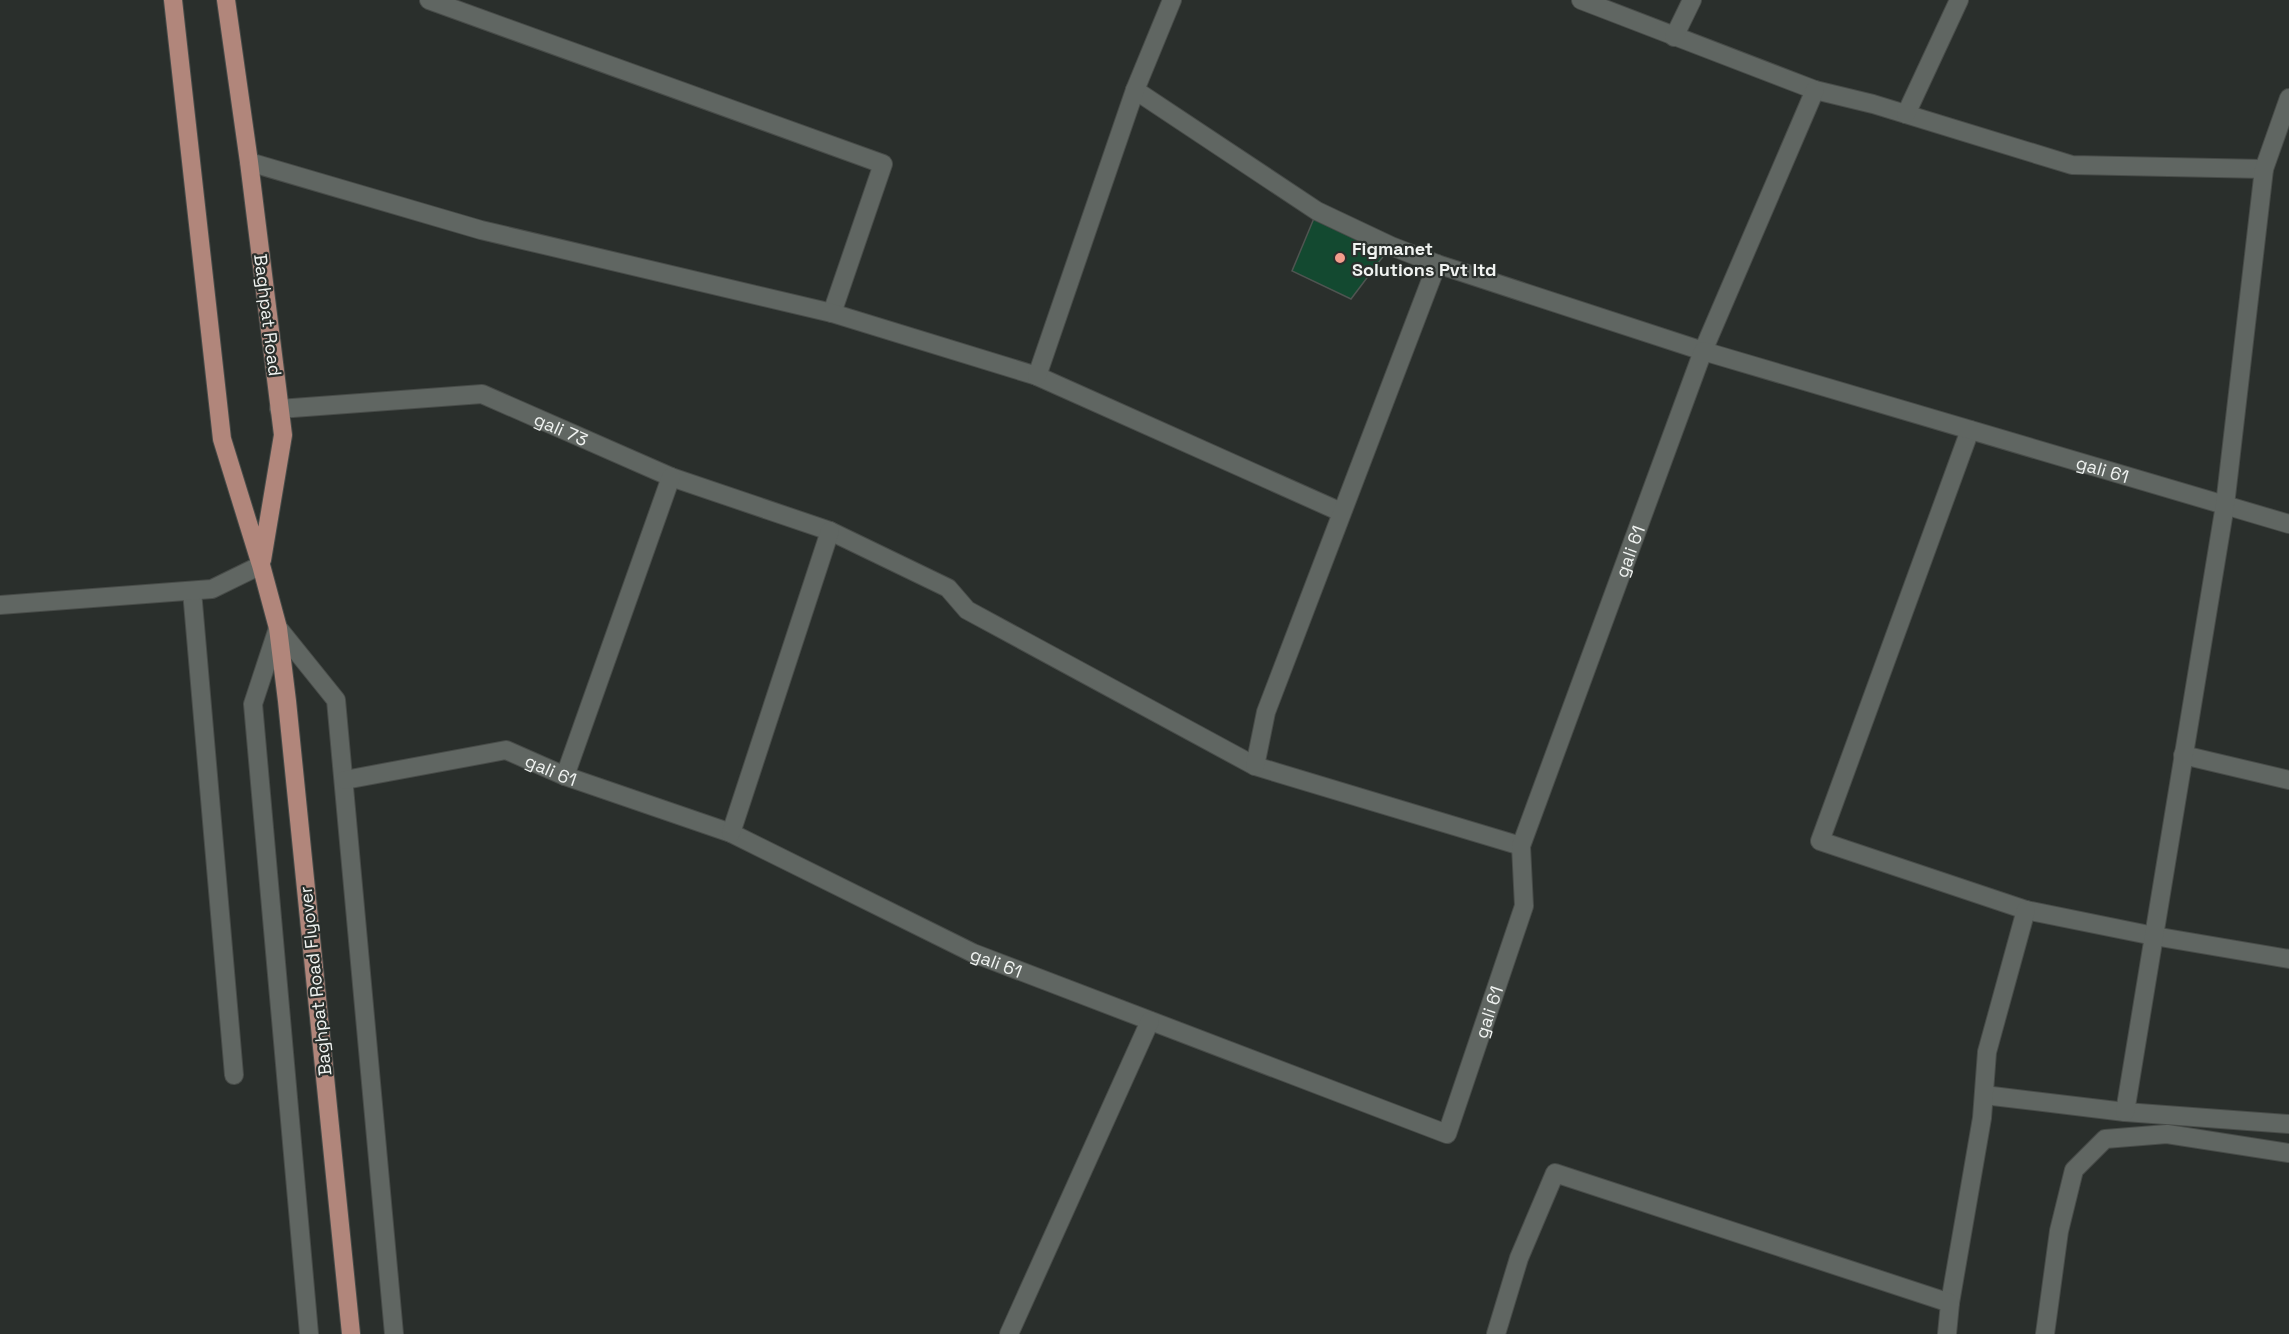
<svg xmlns="http://www.w3.org/2000/svg" width="2289" height="1334" font-family="'Space Grotesk',sans-serif">
  <style>
    .building { fill: #134930; stroke: #4f5451; stroke-width: 1.5 }
    .lines { fill: none; stroke-linecap: round; stroke-linejoin: round }
    .minor-casing { stroke: #484c49; stroke-width: 20 }
    .major-casing { stroke: #484c49; stroke-width: 20 }
    .minor { stroke: #606662; stroke-width: 18 }
    .major { stroke: #b1867b; stroke-width: 18 }
    .poi-dot { fill: #f49d8c; stroke: #2a2f2c; stroke-width: 2 }
    .labels { text-anchor: middle; dominant-baseline: central; stroke-width: 4.5; stroke-linejoin: round; paint-order: stroke }
    .poi-label { font-size: 18px; font-weight: bold; fill: #f0f3f1; stroke: #2a2f2c; text-anchor: start }
    .street-label { font-size: 18px; fill: #f0f3f1; stroke: #2a2f2c }
  </style>
  <rect width="100%" height="100%" fill="#2a2f2c"/>
  <!-- building -->
  <path class="building" d="M1317,211L1391,246L1351,299L1292,271Z"/>
  <g class="lines">
    <defs>
      <g id="minor">
        <path d="M429,0L883,164L832,313"/>
        <path d="M1581,0L1815,90L1873,104L2072,165L2264,169"/>
        <path d="M1674,37L1692,0"/>
        <path d="M1135,90L1317,211L1391,246L1437,264L1703,351L1815,90"/>
        <path d="M1906,114L1959,0"/>
        <path d="M249,162L481,230L832,313L1037,376L1341,512"/>
        <path d="M1037,376L1135,90L1172,0"/>
        <path id="s1" d="M279,409L482,394L671,477L830,531L948,588L967,610L1255,766L1521,846"/>
        <path d="M1970,430L1820,841L2026,910L2154,936L2289,959"/>
        <path d="M192,591L234,1075"/>
        <path d="M0,605L212,589L261,565"/>
        <path d="M278,628L336,700L394,1334"/>
        <path d="M278,628L253,704L309,1334"/>
        <path d="M2183,755L2289,780"/>
        <path d="M1255,766L1266,712L1437,264"/>
        <path d="M565,776L671,477"/>
        <path id="s2" d="M345,780L506,750L565,776L731,833L973,953L1447,1134L1524,906L1521,846L1703,351L2289,524"/>
        <path d="M731,833L830,531"/>
        <path d="M1984,1095L2125,1112L2289,1124"/>
        <path d="M2125,1112L2225,505L2264,169L2289,98"/>
        <path d="M1950,1303L1982,1118L1987,1052L2026,910"/>
        <path d="M1009,1334L1150,1021"/>
        <path d="M1496,1334L1519,1258L1555,1173L1950,1303L1947,1334"/>
        <path d="M2045,1334L2059,1231L2074,1170L2105,1139L2167,1134L2289,1153"/>
      </g>
      <path id="major" d="M173,0L222,439L261,565L278,628L287,701L351,1334
        M226,0L249,162L283,435L262,560"/>
    </defs>
    <!-- minor casing -->
    <use href="#minor" class="minor-casing"/>
    <!-- major casing -->
    <use href="#major" class="major-casing"/>
    <!-- minor -->
    <use href="#minor" class="minor"/>
    <!-- major -->
    <use href="#major" class="major"/>
  </g>
  <!-- markers -->
  <circle class="poi-dot" cx="1340" cy="258" r="6"/>
  <g class="labels">
    <!-- poi labels -->
    <g class="poi-label">
      <text x="1352" y="248">Figmanet<tspan x="1352" dy="21">Solutions Pvt ltd</tspan></text>
    </g>
    <!-- street labels -->
    <g class="street-label">
      <text transform="translate(268 315) rotate(83)">Baghpat Road</text>
      <text stroke="none"><textPath href="#s1" startOffset="290">gali 73</textPath></text>
      <text stroke="none"><textPath href="#s2" startOffset="2426">gali 61</textPath></text>
      <text stroke="none"><textPath href="#s2" startOffset="1796">gali 61</textPath></text>
      <text stroke="none"><textPath href="#s2" startOffset="213">gali 61</textPath></text>
      <text stroke="none"><textPath href="#s2" startOffset="699">gali 61</textPath></text>
      <text transform="translate(315 981) rotate(-96)">Baghpat Road Flyover</text>
      <text stroke="none"><textPath href="#s2" startOffset="1310">gali 61</textPath></text>
    </g>
  </g>
</svg>
